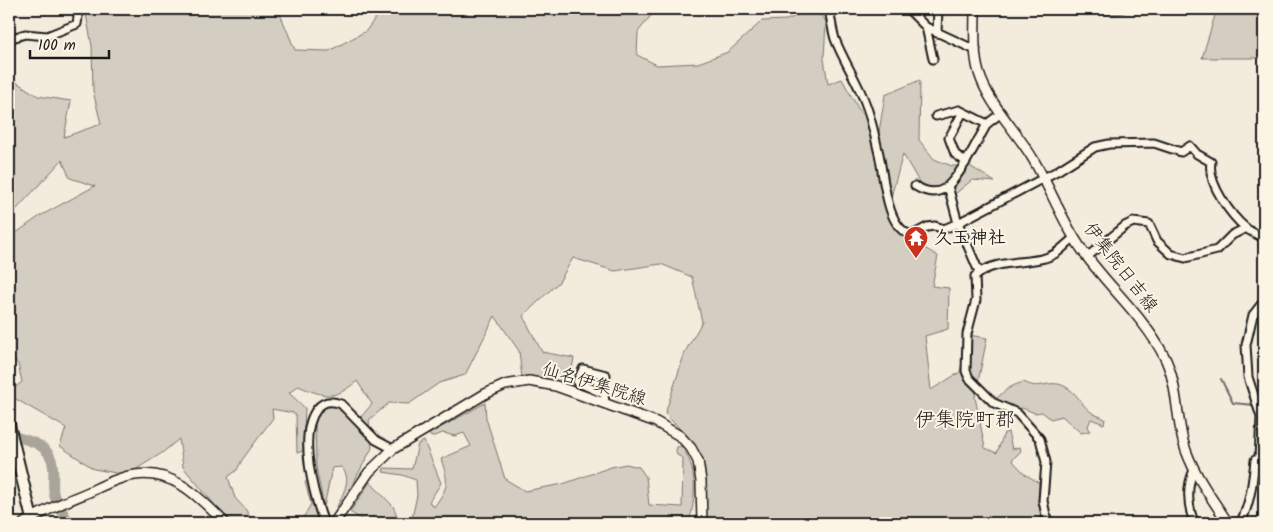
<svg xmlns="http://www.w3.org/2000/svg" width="1273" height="532" font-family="Kalam,'Klee One',sans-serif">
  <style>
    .green { fill: #d3cec1; stroke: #78756e }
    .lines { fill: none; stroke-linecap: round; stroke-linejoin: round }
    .stream { stroke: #716e68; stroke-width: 2 }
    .river { stroke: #aaa59b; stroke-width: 10 }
    .minor-casing { stroke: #1c1c1c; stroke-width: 11 }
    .major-casing { stroke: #1c1c1c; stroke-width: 12 }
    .highway-casing { stroke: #1c1c1c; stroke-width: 14 }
    .minor { stroke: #fcf5e5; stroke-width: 7 }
    .major { stroke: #fcf5e5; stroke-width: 9 }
    .highway { stroke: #fcf5e5; stroke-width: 10 }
    .labels { text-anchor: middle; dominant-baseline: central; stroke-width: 4; stroke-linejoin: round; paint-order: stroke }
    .poi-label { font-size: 18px; font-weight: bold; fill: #1c1c1c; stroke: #fcf5e5; text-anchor: start }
    .street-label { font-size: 18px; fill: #1c1c1c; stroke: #fcf5e5 }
    .quarter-label { font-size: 20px; fill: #1c1c1c; stroke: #fcf5e5 }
  </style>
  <rect width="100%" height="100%" fill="#f3ecdd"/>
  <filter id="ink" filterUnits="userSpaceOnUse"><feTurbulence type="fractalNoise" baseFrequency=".02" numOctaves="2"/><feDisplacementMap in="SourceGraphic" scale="10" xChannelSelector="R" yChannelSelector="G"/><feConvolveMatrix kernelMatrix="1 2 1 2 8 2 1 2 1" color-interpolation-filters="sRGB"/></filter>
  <g filter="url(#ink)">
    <!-- green -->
    <path class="green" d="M85,9H278L295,50L329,51L366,31L382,9H656L638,32L637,55L657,65L698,63L728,52L762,21L787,20L810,9H815L826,21L824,59L828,84L842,79L858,108L879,132L885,95L920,80L919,140L934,159L952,166H970L995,182L972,180L955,194L940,193L919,182L903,154L887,211L909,239L938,256L932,286L949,288L948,329L925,336L931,390L960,372L968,335L987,338L975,397L985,448L997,453L1004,433L1008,432L1012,449L1020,447L1021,451L1012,460L1025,474L1039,483L1038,502L1046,523H705L699,456L689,438L665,414L685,352L702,322L692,277L661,264L615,271L573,258L559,282L523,316L542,352L574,358L569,384L522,378L519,351L495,316L465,375L439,383L409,404L389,403L369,420L372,448L337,513L336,509C341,496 354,479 341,467L332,468L324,507L316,467L315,418L324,406L334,404L349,414L360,418L372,404L357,381C333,401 326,397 298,386L289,393L305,408L303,451L297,453L296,415L293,413L272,409L273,418L242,460L237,470L228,477L235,498L246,510L253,523H230L183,467L179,439L162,453L127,475L94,469L60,446L66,428L14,398L9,392L22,382L18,364L9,353V238L40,216L95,186L70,178L62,160L15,211L9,215V66L16,82L38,96L71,101L64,137L101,124L93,91L92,46Z
      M1213,9H1264V58H1202L1216,12Z
      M1024,382C1040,391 1046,380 1062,385C1079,392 1080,406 1094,414C1098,416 1102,417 1105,419L1104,424L1091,419L1088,426L1090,431L1081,433L1062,416L1051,419L1042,412L1035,413L1022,408L1017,410L998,402L997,398C1005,390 1012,385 1024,382Z
      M485,403L486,418L505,479L525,491L563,484L611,467L626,464L639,467L646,477L649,505L682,507L683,458L677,455L676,451L677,447L681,446C698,467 696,498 689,523H411L417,495L416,480L402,475L383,472L384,468L412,469L418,444L424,441L441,483L429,502L434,507C449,486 449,483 441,459L471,446L464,433L455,436L443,433L431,437L429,434Z
      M309,481L321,523H300L311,504L305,482Z
      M370,482L393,506L400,523H367L350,512Z"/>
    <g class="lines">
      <!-- stream -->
      <path class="stream" d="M1221,379L1233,403L1254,405L1255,407"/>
      <!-- river -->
      <path class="river" d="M1101,9L1113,11L1122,9
        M1263,9L1264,11
        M9,435C28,440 51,444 53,467C54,476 52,487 54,495C57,505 65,514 69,523"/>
      <defs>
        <path id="minor" d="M829,9C831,19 832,29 835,39C844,62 858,82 866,105C872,121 875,138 879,154C884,176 886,230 912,235L927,227L935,226L944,229L958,223L1057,171L1095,147L1109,144L1154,143L1181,152L1190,146L1197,154L1211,162C1207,183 1231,216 1247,229C1253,233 1259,235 1264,239
          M908,9L926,27L971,48L976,49
          M926,27L933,59
          M937,33L938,9
          M9,37L12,38L25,34L47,36L77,24L78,17L76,9
          M936,116L959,110L963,112
          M987,124L966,162L955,154L949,138L963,112L987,124L1001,113
          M915,186C942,202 952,183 966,162
          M948,186L958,223L979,272
          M1087,257L1125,226L1133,222L1149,224L1157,241L1171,254L1185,258L1217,250L1232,235L1246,228
          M605,403L604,394L577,382L583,369L606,375
          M1259,459L1264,469
          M324,523C314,496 297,434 317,409C323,401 331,400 341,404L376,440L393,449
          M1051,523L1046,515L1043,501L1046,462L1040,439L1017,413L994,403L969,378L966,371L967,334L976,300L975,276C993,260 1024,264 1045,258C1058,255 1064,245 1074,238
          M1194,523C1188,506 1186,487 1194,470
          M1240,523C1250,506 1253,480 1255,460L1259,459L1261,417L1248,377L1246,345L1253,315L1264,301"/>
        <path id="major" d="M975,9C975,29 973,53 979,73C989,105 1016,130 1033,159C1052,191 1064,227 1088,258C1112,290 1145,319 1164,356C1177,381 1176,413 1183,441C1191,471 1211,497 1228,523
          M24,523C44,510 67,501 89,492C104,485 119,477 135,475C174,469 200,498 225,523
          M334,523L369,472L393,449L485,394L505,385L529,381L556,386L656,422L680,436L691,448L698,461L701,481L702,523"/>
        <path id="highway" d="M9,10L10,9
          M9,425L33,523"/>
      </defs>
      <!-- minor casing -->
      <use href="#minor" class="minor-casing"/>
      <!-- major casing -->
      <use href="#major" class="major-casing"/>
      <!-- highway casing -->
      <use href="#highway" class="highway-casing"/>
      <!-- minor -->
      <use href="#minor" class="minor"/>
      <!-- major -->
      <use href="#major" class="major"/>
      <!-- highway -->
      <use href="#highway" class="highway"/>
    </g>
  </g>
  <!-- icons -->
  <defs>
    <symbol id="temple-pin" viewBox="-11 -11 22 30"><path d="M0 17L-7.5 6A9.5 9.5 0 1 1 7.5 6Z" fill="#c8321e" stroke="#fcf5e5"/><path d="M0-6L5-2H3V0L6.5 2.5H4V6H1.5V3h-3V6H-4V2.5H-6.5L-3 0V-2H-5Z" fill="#fff"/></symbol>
  </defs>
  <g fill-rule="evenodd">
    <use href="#temple-pin" x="902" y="224" width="28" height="38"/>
  </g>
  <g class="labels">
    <!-- poi labels -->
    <g class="poi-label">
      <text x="934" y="238">久玉神社</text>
    </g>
    <!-- street labels -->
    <g class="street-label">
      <text transform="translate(1120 268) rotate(52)">伊集院日吉線</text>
      <text transform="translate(594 385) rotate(17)">仙名伊集院線</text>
    </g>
    <!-- quarter labels -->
    <g class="quarter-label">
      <text x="965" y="421">伊集院町郡</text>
    </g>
  </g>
  <!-- margin -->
  <rect width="1273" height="532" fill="none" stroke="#fcf5e5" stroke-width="30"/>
  <rect x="15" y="15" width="1243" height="502" fill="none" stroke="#1c1c1c" stroke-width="2" filter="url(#ink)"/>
  <!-- scale -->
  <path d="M30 50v8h79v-8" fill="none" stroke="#1c1c1c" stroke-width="2.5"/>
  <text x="38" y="50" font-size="15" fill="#1c1c1c" stroke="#fcf5e5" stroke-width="4" paint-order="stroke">100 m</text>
</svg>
